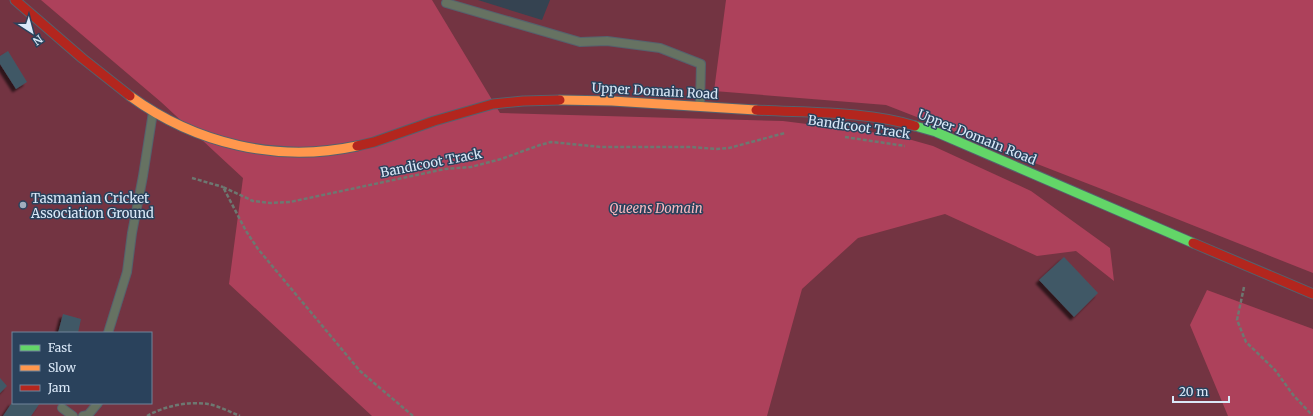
<svg xmlns="http://www.w3.org/2000/svg" width="1313" height="416" font-family="Merriweather,serif">
  <style>
    .green { fill: #733442; fill-rule: evenodd }
    .forest { fill: #ad415b }
    .building { fill: #415866; filter: url(#shadow) }
    .lines { fill: none; stroke-linecap: round; stroke-linejoin: round }
    .lane-casing { stroke: #55616d; stroke-width: 10 }
    .fast-casing { stroke: #55616d; stroke-width: 11 }
    .slow-casing { stroke: #55616d; stroke-width: 11 }
    .jam-casing { stroke: #55616d; stroke-width: 11 }
    .path { stroke: #6d7871; stroke-width: 2.5; stroke-dasharray: 4 2; stroke-linecap: butt }
    .lane { stroke: #667262; stroke-width: 8 }
    .fast { stroke: #63d668; stroke-width: 9 }
    .slow { stroke: #ff974d; stroke-width: 9 }
    .jam { stroke: #b3261e; stroke-width: 9 }
    .poi-dot { fill: #a0aebe; stroke: #2a425c; stroke-width: 1.5 }
    .labels { text-anchor: middle; dominant-baseline: central; stroke-width: 3; stroke-linejoin: round; paint-order: stroke }
    .street-label { font-size: 13px; fill: #dae8f8; stroke: #2a425c }
    .poi-label { font-size: 13px; fill: #dae8f8; stroke: #2a425c; text-anchor: start }
    .park-label { font-size: 13px; font-style: italic; fill: #fab8bf; stroke: #2a425c }
  </style>
  <defs>
    <filter id="shadow"><feDropShadow dx="-3.5" dy="3.5" stdDeviation="1" flood-color="#0009"/></filter>
  </defs>
  <rect width="100%" height="100%" fill="#354351"/>
  <!-- green -->
  <path class="green" d="M0,0H478L542,20L550,0H1313V416H0ZM13,333H151V403H13Z"/>
  <!-- forest -->
  <path class="forest" d="M41,0H432L500,113L783,121L894,135L933,146L1031,191L1110,248L1114,281L1076,251L1037,256L945,214L858,238L802,289L767,416H372L229,284L243,178L161,102Z
    M726,0H1313V273L1099,188L886,105L714,91Z
    M1207,290L1313,329V416H1228L1190,325Z"/>
  <!-- building -->
  <path class="building" d="M8,51L27,82L16,89L0,64V56Z
    M1064,257L1098,293L1074,317L1039,280Z
    M63,314L81,319L78,333H58Z
    M0,378L7,386L0,393Z
    M13,401V403H40L31,416H3Z"/>
  <g class="lines">
    <defs>
      <path id="lane" d="M446,3L580,42L607,41L660,48L701,64L700,106
        M108,333L127,272L132,233L143,176L153,112
        M62,408L73,416
        M83,416L88,415L98,403"/>
      <path id="fast" d="M915,126L936,132L1193,243"/>
      <path id="slow" d="M130,96C196,144 277,163 357,146
        M560,100L612,101L756,110"/>
      <path id="jam" d="M15,0L82,58L130,96
        M756,110C807,113 867,111 915,126
        M357,146L374,142L434,121L493,104L523,101L560,100
        M1193,243L1313,294"/>
    </defs>
    <!-- lane casing -->
    <use href="#lane" class="lane-casing"/>
    <!-- fast casing -->
    <use href="#fast" class="fast-casing"/>
    <!-- slow casing -->
    <use href="#slow" class="slow-casing"/>
    <!-- jam casing -->
    <use href="#jam" class="jam-casing"/>
    <!-- path -->
    <path class="path" d="M845,137L905,146
      M192,178L223,187
      M1244,287L1237,320L1246,342L1275,370L1294,396L1313,416
      M147,416C164,406 189,401 208,404C219,406 230,412 240,416
      M413,416L360,371L258,249L246,231L223,187L253,201L270,203L290,202L445,169L471,167L501,159L540,145L551,142L601,147H691L716,149L729,148L785,133"/>
    <!-- lane -->
    <use href="#lane" class="lane"/>
    <!-- fast -->
    <use href="#fast" class="fast"/>
    <!-- slow -->
    <use href="#slow" class="slow"/>
    <!-- jam -->
    <use href="#jam" class="jam"/>
  </g>
  <!-- markers -->
  <circle class="poi-dot" cx="23" cy="205" r="4"/>
  <g class="labels">
    <!-- street labels -->
    <g class="street-label">
      <text transform="translate(655 91) rotate(3)">Upper Domain Road</text>
      <text transform="translate(859 127) rotate(8)">Bandicoot Track</text>
      <text transform="translate(977 137) rotate(22)">Upper Domain Road</text>
      <text transform="translate(431 163) rotate(-11)">Bandicoot Track</text>
    </g>
    <!-- poi labels -->
    <g class="poi-label">
      <text x="31" y="198">Tasmanian Cricket<tspan x="31" dy="15">Association Ground</tspan></text>
    </g>
    <!-- park labels -->
    <g class="park-label">
      <text x="656" y="208">Queens Domain</text>
    </g>
  </g>
  <!-- legend -->
  <rect x="12" y="332" width="140" height="72" fill="#2a425c" stroke="#70849a"/>
  <rect x="20" y="345" width="20" height="6" fill="#63d668" stroke="#70849a"/>
  <text x="48" y="352" font-size="12" fill="#dae8f8">Fast</text>
  <rect x="20" y="365" width="20" height="6" fill="#ff974d" stroke="#70849a"/>
  <text x="48" y="372" font-size="12" fill="#dae8f8">Slow</text>
  <rect x="20" y="385" width="20" height="6" fill="#b3261e" stroke="#70849a"/>
  <text x="48" y="392" font-size="12" fill="#dae8f8">Jam</text>
  <!-- north arrow -->
  <g transform="translate(32 32) rotate(144)" stroke="#2a425c" stroke-width="3" paint-order="stroke">
  <path d="M0-3L7 15L0 10L-7 15Z" fill="#dae8f8"/>
  <text y="-6" font-size="11" font-weight="bold" text-anchor="middle" fill="#dae8f8">N</text>
  </g>
  <!-- scale -->
  <path d="M1173 396v6h56v-6" fill="none" stroke="#dae8f8" stroke-width="2"/>
  <text x="1179" y="396" font-size="12" fill="#dae8f8" stroke="#2a425c" stroke-width="3" paint-order="stroke">20 m</text>
</svg>
